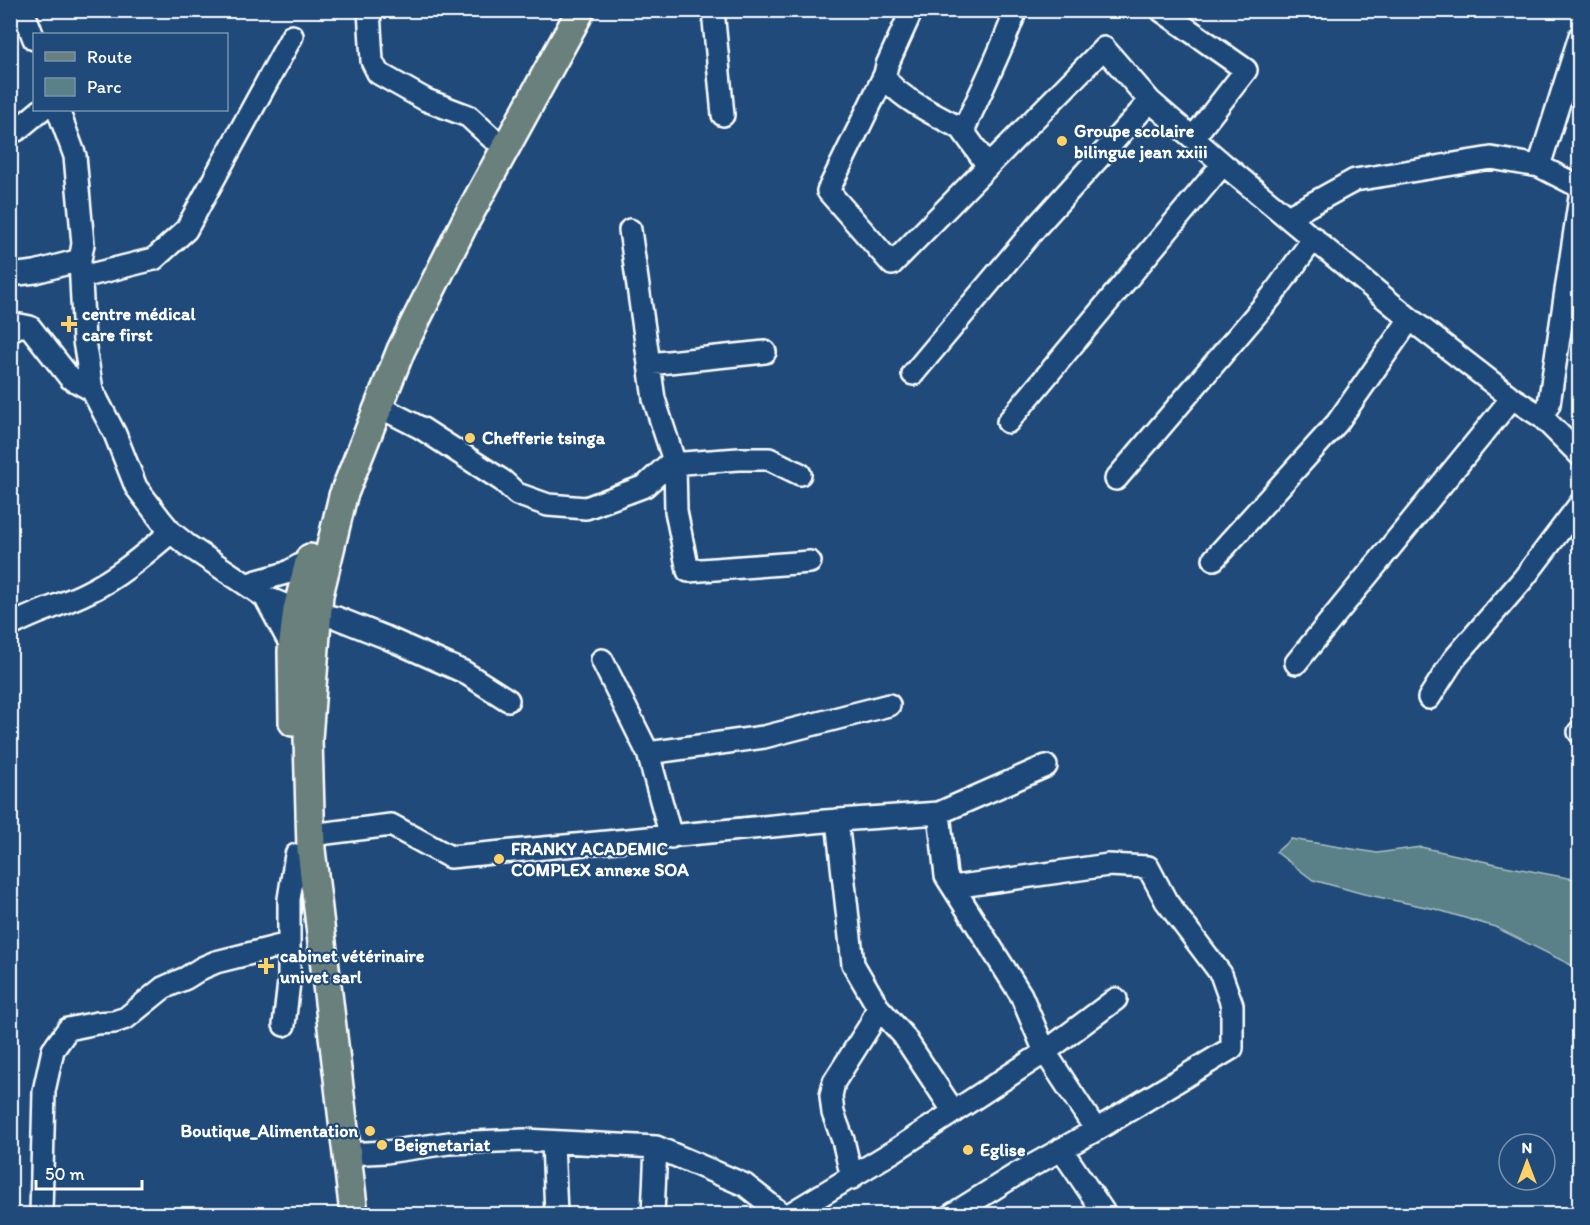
<svg xmlns="http://www.w3.org/2000/svg" width="1590" height="1225" font-family="Itim,sans-serif">
  <style>
    .green { fill: #5a8187; stroke: #acc0c3; stroke-width: 1.5 }
    .lines { fill: none; stroke-linecap: round; stroke-linejoin: round }
    .minor-casing { stroke: #fff; stroke-width: 26 }
    .major-casing { stroke: #fff; stroke-width: 32 }
    .minor { stroke: #1f4a7a; stroke-width: 21 }
    .major { stroke: #6a807c; stroke-width: 27 }
    .poi-dot { fill: #ffd166; stroke: #1f4a7a; stroke-width: 2 }
    .labels { text-anchor: middle; dominant-baseline: central; stroke-width: 4.5; stroke-linejoin: round; paint-order: stroke }
    .poi-label { font-size: 18px; font-weight: bold; fill: #fff; stroke: #1f4a7a; text-anchor: start }
  </style>
  <rect width="100%" height="100%" fill="#1f4a7a"/>
  <filter id="ink" filterUnits="userSpaceOnUse"><feTurbulence type="fractalNoise" baseFrequency=".0167" numOctaves="2"/><feDisplacementMap in="SourceGraphic" scale="12" xChannelSelector="R" yChannelSelector="G"/><feConvolveMatrix kernelMatrix="1 2 1 2 8 2 1 2 1" color-interpolation-filters="sRGB"/></filter>
  <g filter="url(#ink)">
    <!-- green -->
    <path class="green" d="M1291,839L1377,853L1421,847L1500,865L1579,880V969L1495,927L1435,909L1364,894L1313,880L1276,852Z"/>
    <g class="lines">
      <defs>
        <path id="minor" d="M23,10L34,39
          M369,10L372,61L378,73L426,100L468,116L492,138
          M713,10L723,115
          M912,10L887,65C887,66 885,73 885,74C889,94 947,121 964,130
          M1162,11L1246,70L1193,138
          M885,74L828,191L892,264L1104,48L1150,101L1223,164L1008,422
          M58,110L75,156L83,244L80,260L84,341L92,390L115,434L136,487L161,520L171,532L187,545L265,597L297,610L337,618L385,637L464,672L508,700
          M10,132L17,130L41,110
          M1223,164L1410,319L1512,398L1542,417L1580,455
          M988,166L963,131C981,91 1001,52 1016,10
          M1539,166L1580,36
          M1288,217L1355,180L1491,158L1539,166L1580,187
          M630,230L654,399L675,464L676,511L688,571L810,562
          M10,275L35,272L80,260
          M82,277L154,259L186,230L292,36
          M10,331L20,325L30,327L70,378L92,390
          M649,364L765,352
          M913,374L1038,225L1150,101
          M378,406L421,428L503,481L517,494L548,505L586,508L645,486L669,464L739,459H769L800,474
          M1542,417L1549,404L1580,197
          M1116,479L1272,296L1314,238
          M1214,559L1337,423L1410,319
          M254,582L286,573L309,560
          M265,597L292,647
          M10,626C34,612 63,605 88,592C119,577 145,554 171,532
          M602,660L648,753L671,837
          M1296,663L1512,398
          M1429,698L1454,659L1524,578L1580,504
          M1579,732H1580
          M648,753L764,737L889,705
          M837,820L853,964L878,1007L903,1035L954,1112
          M311,835L391,825L450,857L825,821L939,813L1046,766
          M953,887L1108,865L1148,867L1166,901L1221,974L1232,1005V1048L1096,1130L1017,1174L953,1214
          M284,1025L289,982V899L296,855
          M1096,1130L1045,1052L1116,999
          M553,1142L556,1214
          M1061,1149L1105,1214
          M347,1154L386,1152L449,1143L525,1140L656,1147L745,1185L782,1214
          M852,1178L843,1140L833,1113L831,1096L834,1082L869,1027L878,1007
          M41,1214L44,1091L53,1050L68,1029L97,1023L114,1022L126,1018L163,988L186,978L202,968L216,962L288,944
          M653,1214L656,1147
          M790,1214L894,1151L1045,1052L1021,995L946,876L939,813"/>
        <path id="major" d="M293,722L292,651L297,610L310,558
          M354,1214L311,849L308,739L319,595L343,496L401,350L465,222L581,10"/>
      </defs>
      <!-- minor casing -->
      <use href="#minor" class="minor-casing"/>
      <!-- major casing -->
      <use href="#major" class="major-casing"/>
      <!-- minor -->
      <use href="#minor" class="minor"/>
      <!-- major -->
      <use href="#major" class="major"/>
    </g>
  </g>
  <!-- markers -->
  <g class="poi-dot">
    <circle cx="1062" cy="141" r="6"/>
    <path d="M66 315h6v6h6v6h-6v6h-6v-6h-6v-6h6z"/>
    <circle cx="470" cy="438" r="6"/>
    <circle cx="499" cy="859" r="6"/>
    <path d="M263 957h6v6h6v6h-6v6h-6v-6h-6v-6h6z"/>
    <circle cx="370" cy="1131" r="6"/>
    <circle cx="382" cy="1145" r="6"/>
    <circle cx="968" cy="1150" r="6"/>
  </g>
  <g class="labels">
    <!-- poi labels -->
    <g class="poi-label">
      <text x="1074" y="131">Groupe scolaire<tspan x="1074" dy="21">bilingue jean xxiii</tspan></text>
      <text x="82" y="314">centre médical<tspan x="82" dy="21">care first</tspan></text>
      <text x="482" y="438">Chefferie tsinga</text>
      <text x="511" y="849">FRANKY ACADEMIC<tspan x="511" dy="21">COMPLEX annexe SOA</tspan></text>
      <text x="280" y="956">cabinet vétérinaire<tspan x="280" dy="21">univet sarl</tspan></text>
      <text x="358" y="1131" text-anchor="end">Boutique_Alimentation</text>
      <text x="394" y="1145">Beignetariat</text>
      <text x="980" y="1150">Eglise</text>
    </g>
  </g>
  <!-- margin -->
  <rect width="1590" height="1225" fill="none" stroke="#1f4a7a" stroke-width="36"/>
  <rect x="18" y="18" width="1554" height="1189" fill="none" stroke="#fff" stroke-width="2" filter="url(#ink)"/>
  <!-- legend -->
  <rect x="33" y="33" width="195" height="78" fill="#1f4a7a" stroke="#7992af" stroke-width="1.5"/>
  <rect x="45" y="52" width="30" height="9" fill="#6a807c" stroke="#7992af" stroke-width="1.5"/>
  <text x="87" y="63" font-size="18" fill="#ffffff">Route</text>
  <rect x="45" y="78" width="30" height="18" fill="#5a8187" stroke="#7992af" stroke-width="1.5"/>
  <text x="87" y="93" font-size="18" fill="#ffffff">Parc</text>
  <!-- north arrow -->
  <g transform="translate(1527 1162)"><circle r="28" fill="#1f4a7a" stroke="#7992af" stroke-width="1.5"/>
  <path d="M0-4.5L10 22L0 15L-10 22Z" fill="#ffd166"/>
  <text y="-9" font-size="16" font-weight="bold" text-anchor="middle" fill="#ffffff">N</text>
  </g>
  <!-- scale -->
  <path d="M36 1180v9h106v-9" fill="none" stroke="#ffffff" stroke-width="3"/>
  <text x="45" y="1180" font-size="18" fill="#ffffff" stroke="#1f4a7a" stroke-width="4.5" paint-order="stroke">50 m</text>
</svg>
